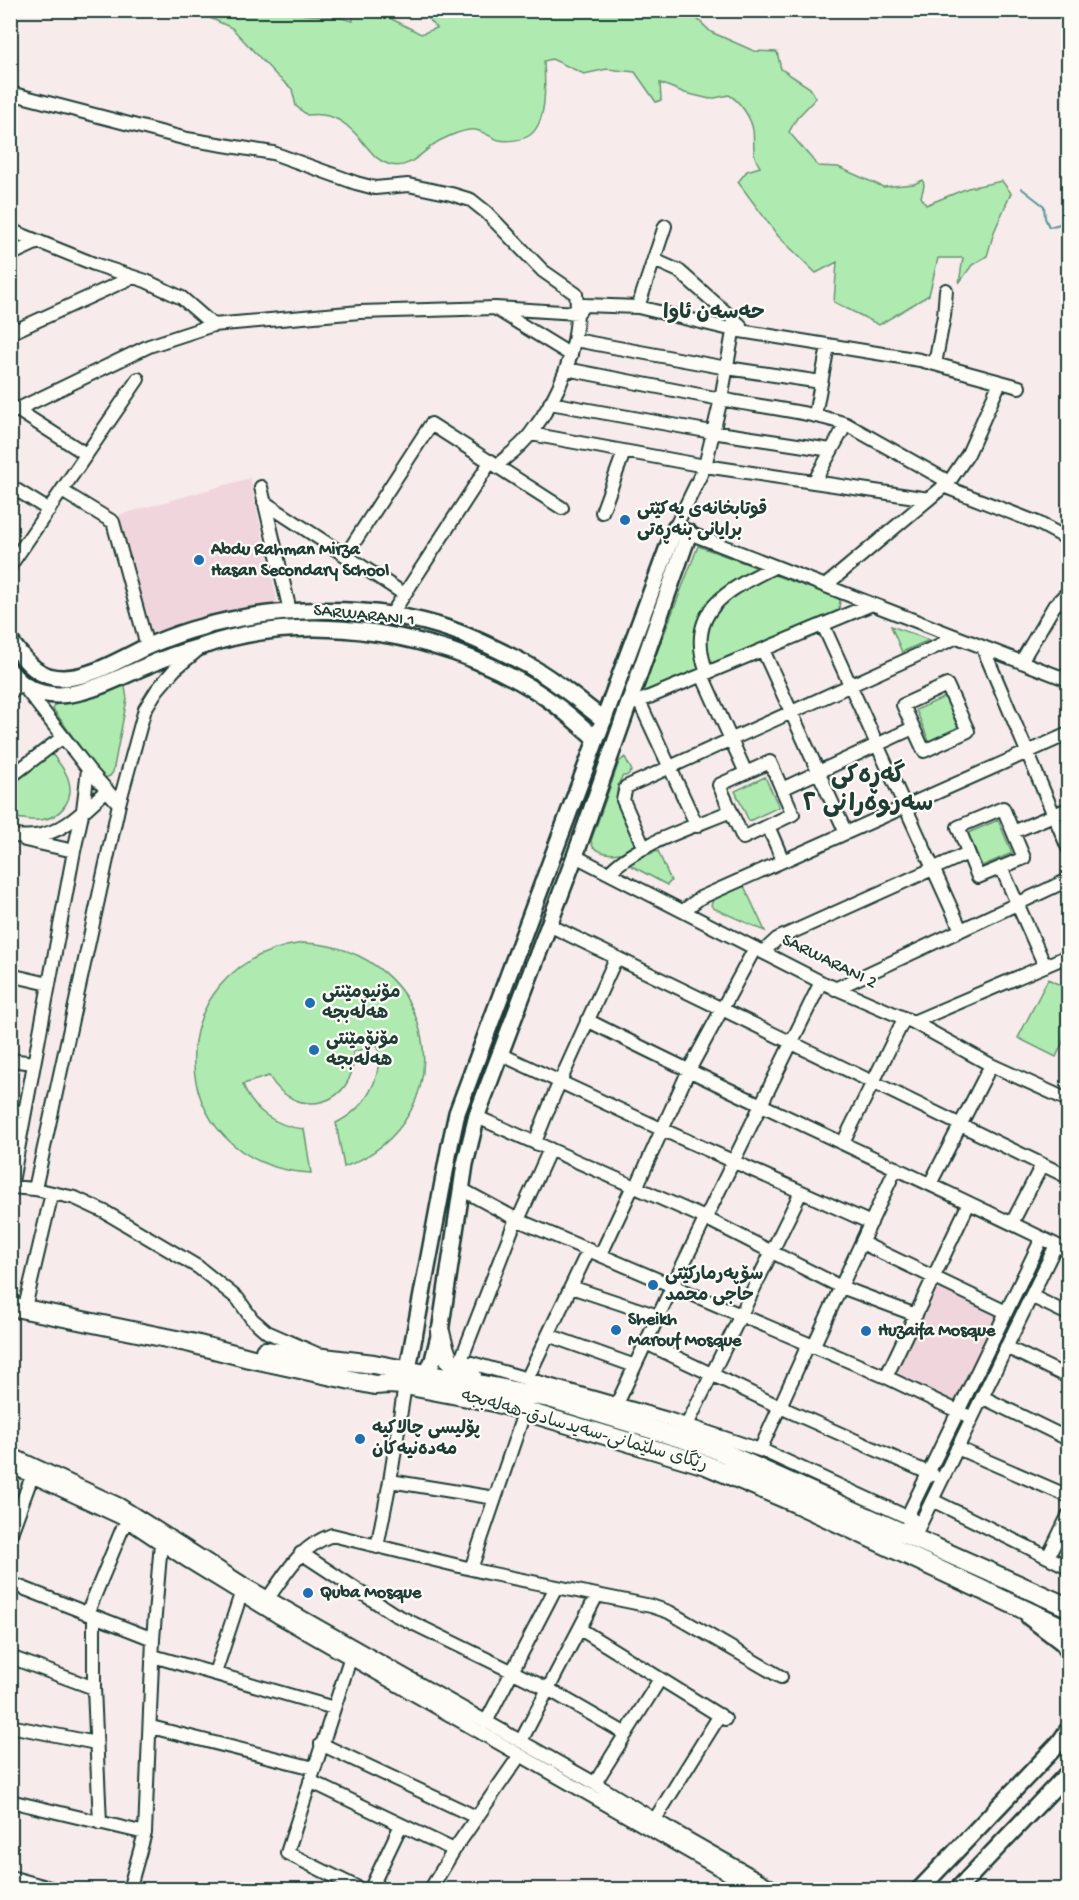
<svg xmlns="http://www.w3.org/2000/svg" width="1079" height="1900" font-family="'Gochi Hand','Playpen Sans Arabic',sans-serif">
  <style>
    .built { fill: #f0d6dc }
    .green { fill: #afebb1; stroke: #679472; stroke-width: 1.5 }
    .lines { fill: none; stroke-linecap: round; stroke-linejoin: round }
    .stream { stroke: #599696; stroke-width: 2 }
    .minor-casing { stroke: #1f3d34; stroke-width: 16 }
    .major-casing { stroke: #1f3d34; stroke-width: 20 }
    .highway-casing { stroke: #1f3d34; stroke-width: 22 }
    .minor { stroke: #fdfcf7; stroke-width: 12 }
    .major { stroke: #fdfcf7; stroke-width: 15 }
    .highway { stroke: #fdfcf7; stroke-width: 18 }
    .poi-dot { fill: #1f6fb2; stroke: #fdfcf7; stroke-width: 2 }
    .labels { text-anchor: middle; dominant-baseline: central; stroke-width: 4.5; stroke-linejoin: round; paint-order: stroke }
    .poi-label { font-size: 18px; font-weight: bold; fill: #1f3d34; stroke: #fdfcf7; text-anchor: start }
    .street-label { font-size: 18px; fill: #1f3d34; stroke: #fdfcf7 }
    .quarter-label { font-size: 21px; font-weight: bold; fill: #1f3d34; stroke: #fdfcf7 }
    .district-label { font-size: 24px; font-weight: bold; fill: #1f3d34; stroke: #fdfcf7 }
  </style>
  <rect width="100%" height="100%" fill="#f7ebeb"/>
  <filter id="ink" filterUnits="userSpaceOnUse"><feTurbulence type="fractalNoise" baseFrequency=".0167" numOctaves="2"/><feDisplacementMap in="SourceGraphic" scale="12" xChannelSelector="R" yChannelSelector="G"/><feConvolveMatrix kernelMatrix="1 2 1 2 8 2 1 2 1" color-interpolation-filters="sRGB"/></filter>
  <g filter="url(#ink)">
    <!-- built -->
    <path class="built" d="M250,478L278,605L146,634L119,515Z
      M940,1283L1008,1318L961,1410L893,1375Z"/>
    <!-- green -->
    <path class="green" d="M185,11H296L300,14L337,17L353,21L352,11H376L421,34L437,28L423,13L424,11H689L711,32L754,51L777,52L781,69L810,88L816,98L797,118L789,132L818,166L838,167L883,187L914,184L923,180L924,186L921,197L926,205L968,188L1002,181L1011,193L994,232L987,256L972,265L959,283L963,258H938L929,295L879,325L834,302L837,262L816,273L778,236L738,182L747,171L760,167C751,154 755,145 753,130C751,118 740,101 729,95L710,99L685,93L660,83L661,100L656,102L635,72L607,69L584,74L552,59L544,61C545,81 548,122 530,135C523,140 507,142 499,140C489,137 480,128 469,130C460,131 447,137 439,141C423,150 409,172 388,164C378,161 373,154 367,147C350,126 336,111 307,115L296,106L292,89L277,76L232,28L208,17L194,18Z
      M698,546L764,570L708,607L699,669L692,674L641,694Z
      M771,574L834,596L840,600L839,609L832,615L709,665L703,650L708,624L716,611L728,596Z
      M891,626L929,640L902,652Z
      M121,686L125,687L127,699L113,772L110,776L104,778L100,775L53,709L58,700L88,698Z
      M945,697L958,728L929,741L916,710Z
      M52,754C58,762 67,771 69,782C71,789 70,798 66,804C53,825 31,821 11,817V785Z
      M625,757L632,771L626,776H623C607,796 627,824 637,842C627,856 605,857 593,847L591,841L619,762Z
      M765,777L779,807L749,821L735,791Z
      M998,820L1012,853L982,866L968,833Z
      M658,851L671,881L667,885L630,865L636,859Z
      M744,886L765,931L713,908L711,905L713,900Z
      M303,943C439,947 470,1119 344,1167L336,1123C366,1108 383,1079 378,1045L353,1052C358,1106 295,1122 269,1076L243,1084C251,1110 277,1127 304,1129L311,1173C159,1165 153,963 303,943Z
      M1048,979L1068,989V1031L1056,1057L1018,1038Z"/>
    <g class="lines">
      <!-- stream -->
      <path class="stream" d="M1052,10L1068,20
        M1021,188L1044,206L1045,218L1049,227L1060,224L1068,203"/>
      <defs>
        <path id="minor" d="M10,93L187,139L273,153L356,183L375,188L408,185L451,194L471,200L486,212L543,271L576,294C582,343 560,395 531,433C522,446 509,455 497,465
          M10,230L94,264L146,281L182,298L213,325
          M10,255L38,242
          M654,260L679,271L740,325
          M638,307L665,226
          M496,309L571,355
          M10,333L133,277
          M575,340L727,368L821,382
          M935,364L944,316L946,290
          M566,369C617,379 668,389 720,399C762,407 805,411 846,424L949,482
          M550,403L712,432L831,450
          M14,408L86,454
          M10,413L149,346L213,325L360,312L495,308L578,313L584,305L638,307L734,330L920,360L1019,387
          M815,415L828,346
          M531,434L705,466L929,499
          M814,482L846,424
          M10,486L49,510
          M943,486L1038,523L1068,539
          M261,487L290,611
          M62,491L113,522L147,646
          M264,502L404,594
          M602,512L624,452
          M675,528L705,466L721,399L735,321
          M689,533L1068,680
          M346,555L431,424L562,508
          M10,566L138,379
          M825,586L949,482L968,454L1000,382
          M391,615L491,461
          M823,625L961,930
          M983,648L1068,848
          M763,650L846,833
          M1021,662L1054,606L1068,592
          M707,673C684,611 727,590 774,567
          M702,675L746,773
          M947,685L968,731L924,751L903,705Z
          M10,693L22,684L88,769L119,804
          M639,701L697,826
          M630,705L870,605
          M770,762L793,814L743,838L719,785Z
          M10,777L63,737
          M782,789L913,728
          M1003,808L1024,858L978,877L958,827Z
          M768,826L783,861
          M1013,832L1068,809
          M10,836C18,836 27,837 35,836C65,833 85,809 107,790
          M25,840L74,851
          M644,848L623,800L626,787L955,638
          M575,856L821,982L913,1022L991,1065L1068,1100
          M1001,867L1045,966
          M609,873C635,844 694,827 731,811
          M683,911L700,898L1068,734
          M549,925L1068,1177
          M763,952L777,939L968,853
          M10,975L49,984
          M835,989L1068,880
          M587,1020C746,1101 909,1172 1068,1251
          M913,1022L1068,956
          M500,1054L661,1129L871,1223
          M10,1060L34,1063
          M10,1111L25,1112
          M477,1117L705,1218L841,1287L916,1315
          M535,1142L554,1095L616,958
          M843,1143L904,1019
          M930,1184L991,1065
          M10,1187L35,1189L75,1198L105,1212L198,1267L238,1299L252,1319L267,1332L315,1353
          M11,1187L74,851L83,810L88,769
          M636,1188L688,1072L755,948
          M35,1189L119,804L145,709L157,690L175,669L199,649
          M461,1189L518,1220L886,1377L972,1418
          M516,1219L461,1360L668,1419L766,1452L920,1523
          M518,1220L550,1149
          M1012,1223L1042,1165
          M862,1243L1006,1312
          M601,1254L633,1186
          M571,1287L658,1316
          M1031,1296L1068,1314
          M26,1303L52,1193
          M548,1335L635,1366
          M646,1343L780,1407L933,1475
          M813,1347L896,1168
          M1006,1347L1068,1377
          M886,1377L969,1203
          M527,1379L589,1249
          M982,1397L1068,1439
          M617,1404L673,1285L821,982
          M687,1425L801,1192
          M957,1448L1068,1496
          M760,1450L808,1345
          M10,1454L120,1505L247,1586L589,1780L665,1826L777,1890
          M10,1466L126,1520L189,1562L277,1616L756,1890
          M390,1481L495,1498
          M932,1500L1068,1567
          M909,1523L907,1517L1042,1238
          M917,1531L1056,1245
          M10,1536L32,1476
          M377,1547L390,1481L405,1385
          M301,1553L394,1614L548,1689L626,1734
          M1048,1557L1068,1516
          M471,1569L525,1410
          M10,1583L153,1639
          M268,1598C288,1571 299,1547 332,1535L488,1573L651,1606L669,1612L781,1677
          M87,1614L126,1520
          M94,1617V1688L100,1823
          M580,1629L725,1719
          M153,1656L334,1708
          M10,1657L94,1688
          M350,1659L287,1853L362,1890
          M215,1673L241,1594
          M486,1722L556,1587
          M10,1726L96,1743
          M151,1727L314,1768
          M521,1741L597,1595
          M321,1744L476,1817
          M310,1781L454,1850
          M595,1783L660,1679
          M10,1801L145,1833
          M652,1824L720,1715
          M10,1877L57,1890
          M129,1890L145,1833L153,1639L161,1542
          M370,1890L401,1825
          M430,1890L454,1850L520,1755"/>
        <path id="major" d="M675,528L689,533L575,856L477,1115L465,1164L440,1332L433,1360L427,1374L405,1385L450,1145L457,1113Z
          M10,641C25,660 37,679 64,678C92,677 119,660 144,648C159,641 175,635 191,630C271,606 372,602 452,630C477,639 503,652 526,664C554,679 579,701 604,720
          M10,671C44,716 99,687 139,669C159,660 181,652 203,646C238,634 278,628 315,628C392,629 470,650 536,691C558,705 577,722 596,739
          M1029,1617L1063,1643L1068,1651
          M919,1890L1059,1743L1068,1730
          M957,1890L1068,1773"/>
        <path id="highway" d="M10,1306L191,1343L249,1358L365,1383L375,1385L387,1384L405,1385L494,1402L706,1465L798,1504L1068,1630
          M440,1332C445,1353 449,1370 472,1376
          M265,1351L374,1364L549,1398L713,1448L1068,1607"/>
      </defs>
      <!-- minor casing -->
      <use href="#minor" class="minor-casing"/>
      <!-- major casing -->
      <use href="#major" class="major-casing"/>
      <!-- highway casing -->
      <use href="#highway" class="highway-casing"/>
      <!-- minor -->
      <use href="#minor" class="minor"/>
      <!-- major -->
      <use href="#major" class="major"/>
      <!-- highway -->
      <use href="#highway" class="highway"/>
    </g>
  </g>
  <!-- markers -->
  <g class="poi-dot">
    <circle cx="625" cy="520" r="6"/>
    <circle cx="199" cy="560" r="6"/>
    <circle cx="310" cy="1003" r="6"/>
    <circle cx="314" cy="1050" r="6"/>
    <circle cx="653" cy="1285" r="6"/>
    <circle cx="616" cy="1330" r="6"/>
    <circle cx="866" cy="1331" r="6"/>
    <circle cx="360" cy="1439" r="6"/>
    <circle cx="308" cy="1593" r="6"/>
  </g>
  <g class="labels">
    <!-- poi labels -->
    <g class="poi-label">
      <text x="637" y="510">قوتابخانەی یەکێتی<tspan x="637" dy="21">برایانی بنەڕەتی</tspan></text>
      <text x="211" y="550">Abdu Rahman Mirza<tspan x="211" dy="21">Hasan Secondary School</tspan></text>
      <text x="322" y="993">مۆنیومێنتی<tspan x="322" dy="21">هەڵەبجە</tspan></text>
      <text x="326" y="1040">مۆنۆمێنتی<tspan x="326" dy="21">هەڵەبجە</tspan></text>
      <text x="665" y="1275">سۆپەرمارکێتی<tspan x="665" dy="21">حاجی محمد</tspan></text>
      <text x="628" y="1320">Sheikh<tspan x="628" dy="21">Marouf Mosque</tspan></text>
      <text x="878" y="1331">Huzaifa Mosque</text>
      <text x="372" y="1429">پۆلیسی چالاکیە<tspan x="372" dy="21">مەدەنیەکان</tspan></text>
      <text x="320" y="1593">Quba Mosque</text>
    </g>
    <!-- street labels -->
    <g class="street-label">
      <text transform="translate(364 616) rotate(6)">SARWARANI 1</text>
      <text transform="translate(829 962) rotate(26)">SARWARANI 2</text>
      <text transform="translate(584 1431) rotate(16)">رێگای سلێمانی-سەیدسادق-هەلەبجە</text>
    </g>
    <!-- quarter labels -->
    <g class="quarter-label">
      <text x="714" y="314">حەسەن ئاوا</text>
    </g>
    <!-- district labels -->
    <g class="district-label">
      <text x="868" y="777">گەڕەکی<tspan x="868" dy="28">سەروەرانی ٢</tspan></text>
    </g>
  </g>
  <!-- margin -->
  <rect width="1079" height="1900" fill="none" stroke="#fdfcf7" stroke-width="36"/>
  <rect x="18" y="18" width="1043" height="1864" fill="none" stroke="#1f3d34" stroke-width="2" filter="url(#ink)"/>
</svg>
